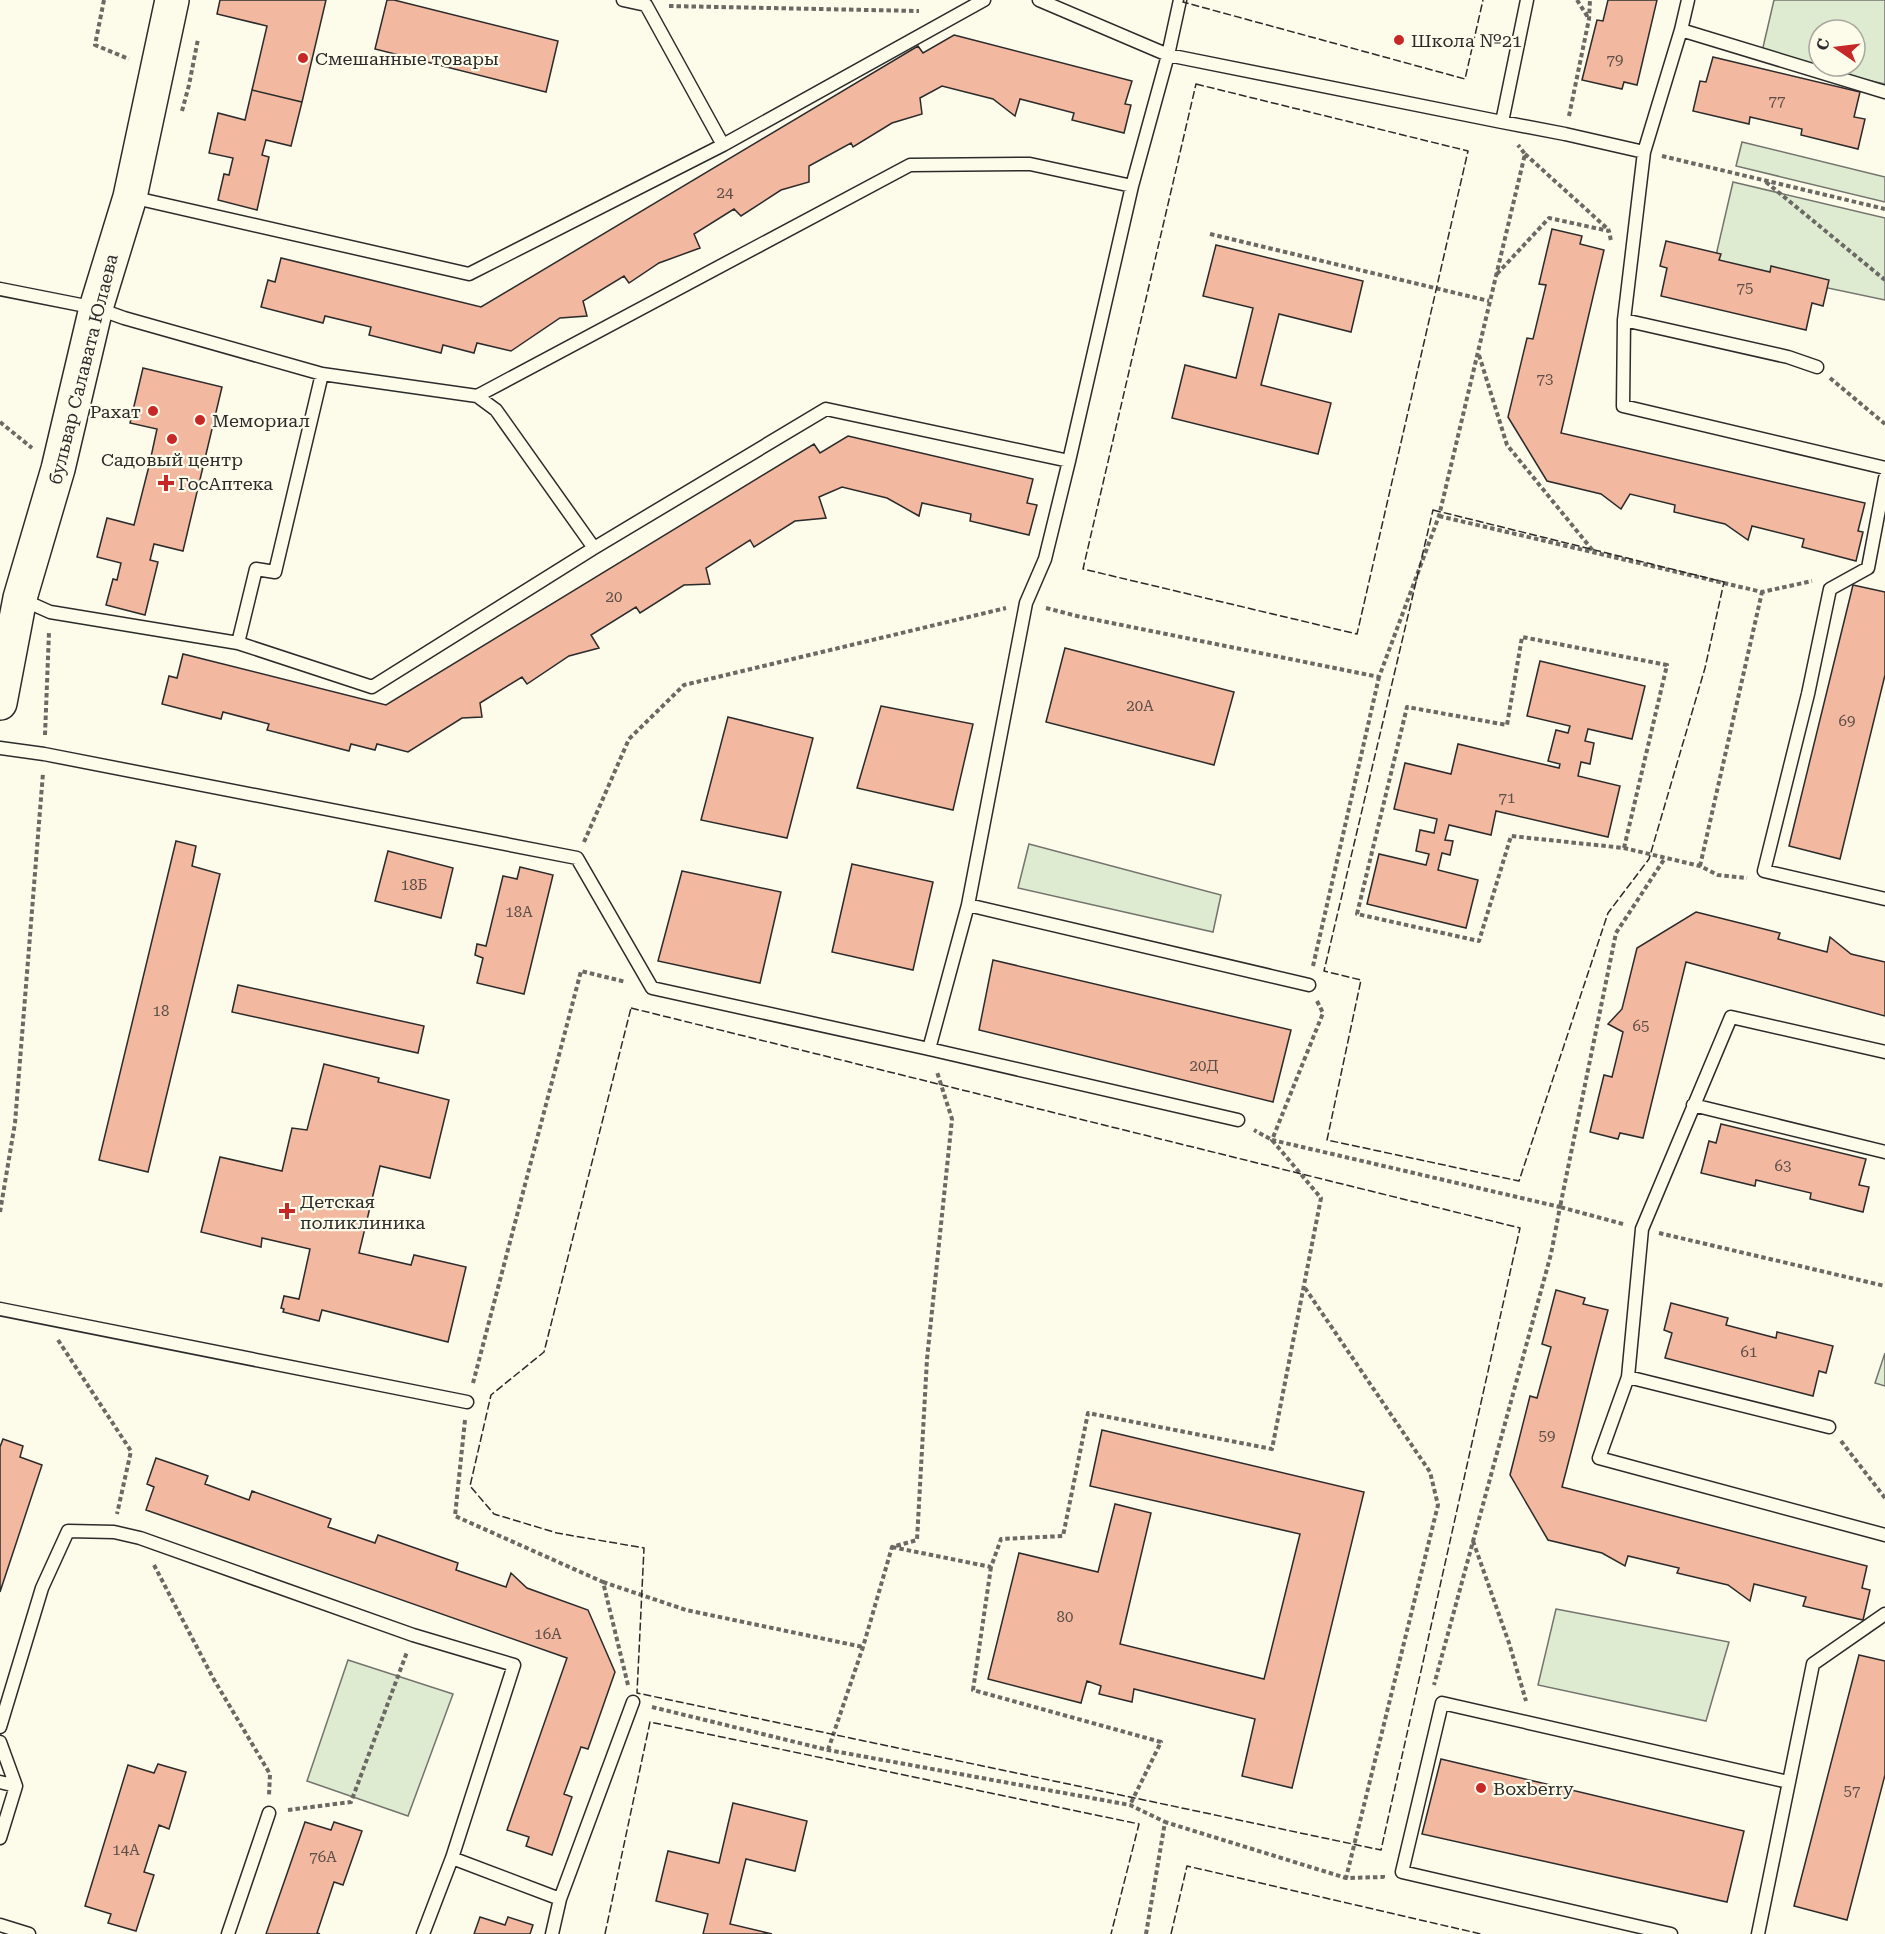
<svg xmlns="http://www.w3.org/2000/svg" width="1885" height="1934" font-family="'Roboto Serif',serif">
  <style>
    .green { fill: #deebd1; stroke: #74746e; stroke-width: 1.5; fill-rule: evenodd }
    .building { fill: #f2b8a0; stroke: #2b2b2b; stroke-width: 1.5 }
    .lines { fill: none; stroke-linecap: round; stroke-linejoin: round }
    .lane-casing { stroke: #2b2b2b; stroke-width: 15 }
    .secondary-casing { stroke: #2b2b2b; stroke-width: 36 }
    .path { stroke: #6a6964; stroke-width: 4; stroke-dasharray: 4.5 3; stroke-linecap: butt }
    .lane { stroke: #fdfbea; stroke-width: 12 }
    .secondary { stroke: #fdfbea; stroke-width: 33 }
    .fence { stroke: #2b2b2b; stroke-width: 1.5; stroke-dasharray: 8 3; stroke-linecap: butt }
    .poi-dot { fill: #c62828; stroke: #fdfbea; stroke-width: 2 }
    .labels { text-anchor: middle; dominant-baseline: central; stroke-width: 4.5; stroke-linejoin: round; paint-order: stroke }
    .number-label { font-size: 15px; fill: #5d4e48 }
    .poi-label { font-size: 18px; fill: #2b2b2b; stroke: #fdfbea; text-anchor: start }
    .street-label { font-size: 18px; fill: #2b2b2b; stroke: #fdfbea }
  </style>
  <rect width="100%" height="100%" fill="#fdfbea"/>
  <!-- green -->
  <path class="green" d="M1774,0H1885V84L1761,56ZM1819,30H1855V66H1819Z
    M1742,142L1885,177V202L1736,166Z
    M1733,182L1885,218V300L1714,264Z
    M1029,844L1221,895L1213,932L1018,888Z
    M1885,1353V1386L1875,1383Z
    M1556,1609L1729,1642L1706,1721L1538,1685Z
    M348,1660L453,1694L408,1816L307,1781Z"/>
  <!-- building -->
  <path class="building" d="M220,0H326L302,102L252,90L267,26L217,14Z
    M387,0H394L558,41L546,92L375,49Z
    M1608,0H1657L1637,85L1624,82L1622,89L1582,80L1597,20L1603,21Z
    M954,35L1132,81L1125,104L1131,105L1124,133L1072,120L1074,113L1020,99L1015,116L993,99L942,86L920,98L922,114L892,123L853,147L851,143L809,166V182L781,190L741,216L734,209L694,234L700,248L659,263L629,283L624,276L583,301L587,316L560,318L511,351L477,343L474,353L443,345L441,353L369,335L371,327L325,316L323,323L261,307L268,280L275,282L281,258L481,307L918,46L923,53Z
    M1713,57L1860,92L1854,117L1865,119L1858,149L1801,135L1802,129L1750,117L1749,124L1693,111L1700,81L1706,82Z
    M252,90L302,102L291,146L266,140L262,155L269,157L257,210L218,200L224,174L229,175L233,158L209,153L218,113L245,120Z
    M1552,229L1582,236L1580,244L1604,250L1561,433L1865,503L1858,531L1863,532L1856,561L1802,547L1804,539L1752,526L1748,540L1725,524L1674,512L1675,505L1630,494L1621,509L1601,494L1547,481L1508,417L1527,338L1533,339L1546,285L1539,284Z
    M1666,241L1721,254L1719,260L1770,272L1771,266L1829,280L1823,306L1812,303L1806,330L1661,296L1667,268L1660,266Z
    M1216,245L1363,281L1351,332L1279,314L1261,385L1331,403L1318,454L1172,418L1185,365L1236,378L1253,308L1203,296Z
    M143,368L222,387L183,551L154,544L150,560L158,562L145,615L106,605L113,579L117,580L121,563L97,557L107,518L134,525L149,466L157,429L130,423Z
    M848,436L1033,479L1027,503L1037,505L1029,535L970,521L971,514L922,503L919,516L887,498L842,487L819,497L826,518L795,521L754,547L750,540L706,568L710,584L684,585L640,613L636,607L591,635L599,648L569,656L527,684L522,677L480,703L482,717L462,718L408,752L377,744L375,750L351,744L349,751L267,730L269,724L223,712L221,719L162,704L169,676L177,678L183,654L386,705L814,444L820,453Z
    M1853,585L1885,592V675L1840,859L1789,846Z
    M1065,648L1234,692L1214,765L1046,722Z
    M1540,661L1645,686L1632,739L1588,729L1585,741L1594,743L1590,764L1581,762L1578,776L1620,786L1608,837L1496,811L1491,835L1449,825L1445,840L1453,841L1450,855L1442,853L1438,870L1478,880L1466,928L1367,904L1379,854L1426,865L1429,854L1416,851L1420,830L1434,833L1437,819L1394,809L1405,763L1451,774L1458,744L1559,768L1560,764L1548,761L1556,730L1568,733L1570,726L1527,716Z
    M881,706L973,724L953,810L857,788Z
    M728,717L813,738L787,838L701,820Z
    M176,841L196,846L192,866L220,874L148,1172L99,1160Z
    M388,851L453,868L441,918L375,901Z
    M852,864L933,882L913,970L832,952Z
    M520,867L553,875L524,994L477,983L483,958L475,955L477,944L486,946L503,876L517,879Z
    M682,871L781,892L760,983L658,961Z
    M1696,912L1780,933L1778,939L1827,952L1830,937L1851,954L1885,962V1016L1686,962L1643,1138L1620,1133L1618,1139L1590,1132L1604,1075L1612,1077L1623,1032L1608,1024L1622,1009L1637,948Z
    M993,960L1291,1030L1273,1102L979,1030Z
    M238,985L424,1026L418,1053L232,1012Z
    M324,1064L379,1078L378,1082L449,1100L430,1178L380,1166L359,1253L411,1265L414,1255L466,1267L448,1342L322,1310L319,1321L283,1312L284,1309L281,1308L284,1296L299,1299L310,1249L262,1238L261,1247L201,1232L220,1157L282,1171L292,1128L307,1130Z
    M1721,1124L1866,1159L1859,1185L1869,1187L1863,1212L1810,1199L1811,1193L1756,1180L1755,1186L1701,1173L1709,1141L1716,1143Z
    M1556,1290L1585,1298L1583,1304L1608,1310L1562,1487L1867,1566L1862,1588L1870,1590L1863,1620L1803,1606L1806,1597L1754,1584L1750,1601L1728,1585L1677,1573L1679,1568L1628,1556L1625,1566L1602,1553L1548,1540L1510,1475L1530,1396L1537,1398L1551,1347L1542,1344Z
    M1671,1303L1728,1318L1726,1325L1776,1338L1777,1332L1833,1346L1826,1373L1819,1371L1813,1396L1665,1358L1672,1333L1664,1330Z
    M1102,1430L1364,1492L1292,1788L1242,1776L1255,1719L1134,1689L1132,1702L1099,1694L1101,1686L1087,1681L1081,1703L988,1679L1019,1553L1098,1572L1115,1504L1151,1513L1120,1644L1264,1679L1300,1534L1090,1486Z
    M3,1439L23,1446L20,1457L42,1465L0,1592V1447Z
    M156,1458L208,1476L205,1484L249,1500L252,1491L331,1519L328,1527L375,1543L378,1535L458,1563L456,1570L506,1587L511,1573L527,1588L588,1610L615,1672L588,1749L581,1747L564,1794L572,1797L552,1855L526,1846L529,1837L507,1830L567,1658L146,1510L154,1487L147,1484Z
    M1859,1655L1885,1661V1775L1847,1920L1794,1906Z
    M1441,1759L1744,1831L1727,1902L1422,1834Z
    M158,1764L186,1772L169,1829L159,1825L144,1872L154,1875L136,1931L108,1923L111,1914L85,1906L128,1765L154,1773Z
    M733,1803L807,1821L795,1871L746,1859L730,1924L772,1934H703L708,1914L656,1901L668,1851L719,1863Z
    M305,1822L331,1830L334,1822L362,1831L343,1885L334,1882L317,1933L320,1934H266Z
    M480,1917L505,1925L508,1917L533,1925L530,1934H474Z"/>
  <g class="lines">
    <defs>
      <path id="lane" d="M623,0L646,5L723,145L984,0
        M1039,0L1168,55L1502,122
        M1180,0L1168,55L1132,186L1069,461L1045,559L1026,603L968,905L1309,985
        M1527,0L1502,122L1565,134L1644,152
        M1681,30L1885,92
        M131,197L469,274L723,145
        M0,289L96,308L124,318L322,374L275,572L256,569L238,643
        M1624,320L1644,152L1681,30L1688,0
        M1817,367L1788,357L1624,320L1623,406L1885,468
        M322,374L477,396L910,165L1030,164L1132,186
        M477,396L496,410L594,548
        M1885,478L1868,568L1830,589L1808,694L1764,871L1885,899
        M21,599L50,612L238,643L372,687L594,548L826,409L1069,461
        M0,748L44,754L577,858L652,988L929,1049L1238,1120
        M929,1049L968,905
        M1885,1052L1731,1017L1642,1229L1628,1377L1599,1458L1885,1535
        M1693,1105L1885,1152
        M0,1309L467,1402
        M1628,1377L1829,1427
        M0,1727L42,1588L68,1531L114,1532L140,1538L413,1635L514,1665L452,1858L560,1899L552,1934
        M0,1742L16,1786
        M0,1782L16,1786L0,1838
        M560,1899L633,1702
        M0,1925L29,1934
        M228,1934L269,1813
        M423,1934L452,1858
        M1671,1934L1402,1872L1442,1703L1788,1782
        M1758,1934L1813,1664L1885,1614"/>
      <path id="secondary" d="M0,703L20,598L58,469L96,308L130,197L172,0"/>
    </defs>
    <!-- lane casing -->
    <use href="#lane" class="lane-casing"/>
    <!-- secondary casing -->
    <use href="#secondary" class="secondary-casing"/>
    <!-- path -->
    <path class="path" d="M104,0L95,45L129,59
      M1577,0L1589,19
      M669,6L919,11
      M182,111L189,85L198,39
      M1569,116L1589,19L1590,0
      M1525,154L1609,230
      M1662,156L1885,209
      M1766,182L1885,280
      M1210,234L1489,301
      M1497,274L1549,218L1609,231L1611,241
      M1479,355L1507,445L1594,552
      M1830,378L1885,424
      M0,422L32,448
      M1439,516L1762,592L1812,581
      M1046,608L1077,616L1379,677L1439,516L1525,154L1518,145
      M45,735L49,632
      M584,842L629,739L684,685L1006,608
      M1624,848L1667,665L1522,637L1507,725L1407,707L1357,914L1479,941L1511,836L1624,848L1700,866L1718,875L1747,878
      M1700,866L1762,592
      M1313,966L1379,677
      M1317,1001L1323,1013L1272,1140L1560,1207L1551,1254L1434,1685
      M0,1212L15,1123L43,773
      M1623,1224L1560,1207L1616,933L1665,858
      M1659,1233L1885,1286
      M1305,1288L1430,1472L1438,1505L1346,1878
      M58,1340L131,1451L117,1514
      M473,1383L581,971L626,982
      M465,1420L455,1516L603,1582L628,1685
      M1841,1441L1885,1498
      M1473,1541L1509,1643L1526,1701
      M892,1547L991,1567L1001,1539L1063,1536L1088,1413L1272,1449L1321,1198L1272,1140L1254,1130
      M154,1565L213,1678L270,1774L269,1795
      M991,1567L973,1690L1161,1742L1130,1805
      M603,1582L686,1610L863,1647
      M652,1707L828,1750L1130,1805L1165,1822
      M828,1750L863,1647L892,1547L917,1540L927,1359L952,1119L937,1072
      M288,1810L351,1802L407,1652
      M1146,1934L1165,1822L1346,1878L1383,1877V1875"/>
    <!-- lane -->
    <use href="#lane" class="lane"/>
    <!-- secondary -->
    <use href="#secondary" class="secondary"/>
    <!-- fence -->
    <path class="fence" d="M1184,0L1183,2L1465,79L1483,0
      M1196,84L1468,151L1357,634L1083,569Z
      M1433,510L1724,582L1705,668L1649,859L1608,913L1519,1181L1327,1140L1361,980L1324,971Z
      M631,1008L1520,1228L1381,1850L637,1693L644,1548L557,1533L494,1514L470,1486L491,1395L544,1352Z
      M605,1934L650,1722L1139,1824L1111,1934
      M1171,1934L1187,1866L1481,1934"/>
  </g>
  <!-- markers -->
  <g class="poi-dot">
    <circle cx="1399" cy="40" r="6"/>
    <circle cx="303" cy="58" r="6"/>
    <circle cx="153" cy="411" r="6"/>
    <circle cx="200" cy="420" r="6"/>
    <circle cx="172" cy="439" r="6"/>
    <path d="M163 474h6v6h6v6h-6v6h-6v-6h-6v-6h6z"/>
    <path d="M284 1202h6v6h6v6h-6v6h-6v-6h-6v-6h6z"/>
    <circle cx="1481" cy="1788" r="6"/>
  </g>
  <g class="labels">
    <!-- number labels -->
    <g class="number-label">
      <text x="1615" y="60">79</text>
      <text x="1777" y="101">77</text>
      <text x="725" y="193">24</text>
      <text x="1745" y="288">75</text>
      <text x="1545" y="379">73</text>
      <text x="614" y="597">20</text>
      <text x="1140" y="706">20А</text>
      <text x="1847" y="721">69</text>
      <text x="1507" y="798">71</text>
      <text x="414" y="885">18Б</text>
      <text x="519" y="912">18А</text>
      <text x="161" y="1011">18</text>
      <text x="1641" y="1026">65</text>
      <text x="1204" y="1066">20Д</text>
      <text x="1783" y="1166">63</text>
      <text x="1749" y="1352">61</text>
      <text x="1547" y="1436">59</text>
      <text x="1065" y="1617">80</text>
      <text x="548" y="1634">16А</text>
      <text x="1852" y="1791">57</text>
      <text x="126" y="1850">14А</text>
      <text x="323" y="1857">76А</text>
    </g>
    <!-- poi labels -->
    <g class="poi-label">
      <text x="1411" y="40">Школа №21</text>
      <text x="315" y="58">Смешанные товары</text>
      <text x="141" y="411" text-anchor="end">Рахат</text>
      <text x="212" y="420">Мемориал</text>
      <text x="172" y="459" text-anchor="middle">Садовый центр</text>
      <text x="178" y="483">ГосАптека</text>
      <text x="300" y="1201">Детская<tspan x="300" dy="21">поликлиника</tspan></text>
      <text x="1493" y="1788">Boxberry</text>
    </g>
    <!-- street labels -->
    <g class="street-label">
      <text transform="translate(83 369) rotate(-76)">бульвар Салавата Юлаева</text>
    </g>
  </g>
  <!-- north arrow -->
  <g transform="translate(1837 48) rotate(284)"><circle r="28" fill="#fdfbea" stroke="#a9a89e" stroke-width="1.5"/>
  <path d="M0-4.5L10 22L0 15L-10 22Z" fill="#c62828"/>
  <text y="-9" font-size="16" font-weight="bold" text-anchor="middle" fill="#2b2b2b">С</text>
  </g>
</svg>
